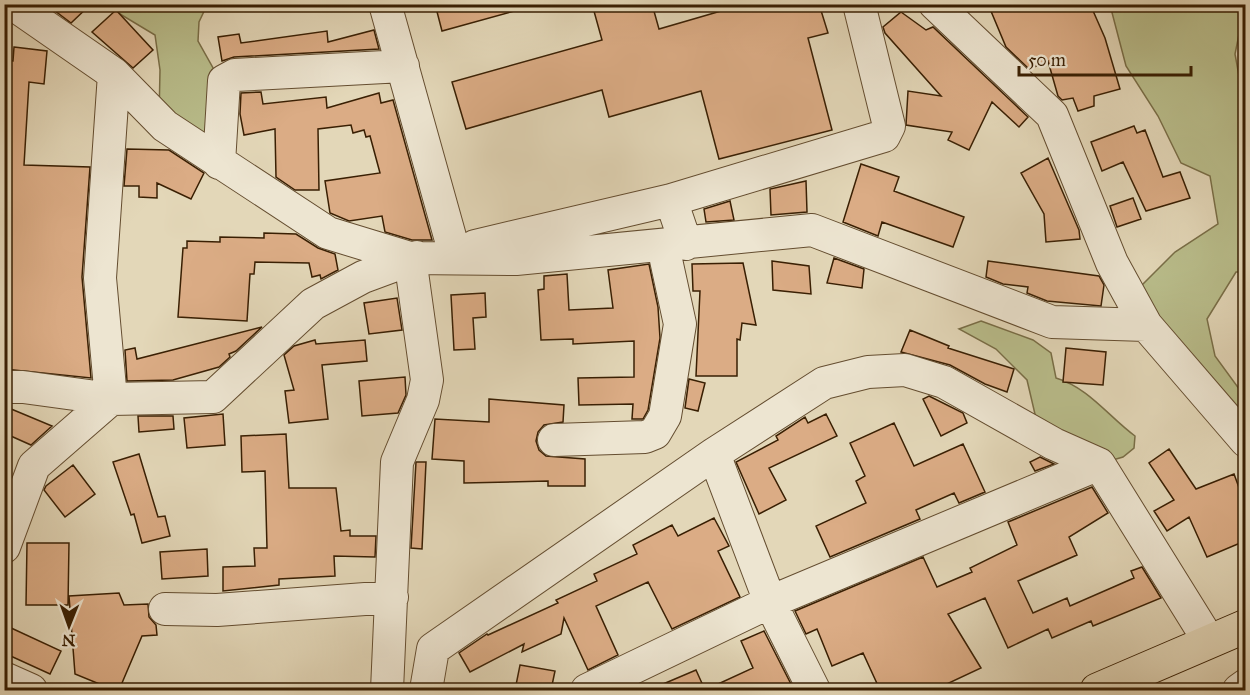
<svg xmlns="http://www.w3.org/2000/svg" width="1250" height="695" font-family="'IM FELL Great Primer',serif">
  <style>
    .green { fill: #b9bd8b; stroke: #796e47; stroke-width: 1.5 }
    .building { fill: #dbac85; stroke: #391f03; stroke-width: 1.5 }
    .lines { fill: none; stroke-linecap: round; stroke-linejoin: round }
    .minor-casing { stroke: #644d30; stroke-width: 34 }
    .major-casing { stroke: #391f03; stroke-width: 35 }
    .minor { stroke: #ede5d1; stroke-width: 32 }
    .major { stroke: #e3d7b8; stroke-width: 33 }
  </style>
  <rect width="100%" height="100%" fill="#e3d7b8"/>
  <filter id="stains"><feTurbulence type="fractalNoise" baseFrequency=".00333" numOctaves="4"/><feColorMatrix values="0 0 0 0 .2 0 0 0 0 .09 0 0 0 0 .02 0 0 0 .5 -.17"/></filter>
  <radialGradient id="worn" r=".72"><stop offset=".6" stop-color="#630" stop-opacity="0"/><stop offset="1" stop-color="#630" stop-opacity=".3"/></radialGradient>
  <!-- green -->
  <path class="green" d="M105,5H207L199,22L198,41L217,75L219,163L159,119L160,70L155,35Z
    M1110,5H1245L1235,54L1245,109V272H1236L1207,319L1215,356L1245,397V426L1130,297L1175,252L1218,224L1210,176L1181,163L1158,116L1126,66Z
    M981,321L1033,340L1051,353L1056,378C1089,388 1108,416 1135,436L1134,448L1123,457L1099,464L1038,427L1027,380L996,349L959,329Z"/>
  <!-- building -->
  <path class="building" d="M46,4H91L71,23Z
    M435,4H517L518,10L442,31Z
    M592,4H652L659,29L745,4H819L828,33L808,38L832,130L719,159L701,91L609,117L602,90L466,129L452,82L602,40Z
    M988,4H1090L1105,38L1120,89L1094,96V106L1078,111L1073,98L1062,100L1058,96L1048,61L1029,69L1006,47Z
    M116,10L153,50L133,68L92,32Z
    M901,12L926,30L933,27L1028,117L1019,127L992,102L969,150L948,140L952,132L906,125L908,91L941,96L885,33L883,27Z
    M374,30L379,49L234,57L222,61L218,37L239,34L241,43L327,31L328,42Z
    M14,47L47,51L44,84L29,82L24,165L90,167L82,277L91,378L4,369V343H11L10,288H4V60L13,61Z
    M261,92L263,104L326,97L327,108L379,93L381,103L393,100L432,240H412L385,232L382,216L349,221L330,213L325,181L380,173L370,136L366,137L364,130L353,133L351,125L318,129L319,190H295L276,177L275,129L244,135L240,114L241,93Z
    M1134,126L1137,133L1145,130L1163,177L1180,172L1190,198L1146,211L1123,162L1102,171L1091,142Z
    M127,149L169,150L204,173L191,199L157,183V198L139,197V186H124Z
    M1048,158L1079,230L1080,239L1046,242L1044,214L1021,173Z
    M861,164L899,177L894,191L964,217L953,247L882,222L878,236L843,222Z
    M806,181L807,212L771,215L770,189Z
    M1133,198L1141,219L1117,227L1110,206Z
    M730,201L734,220L706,222L704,209Z
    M264,233L296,234L318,248L335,254L338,270L321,279L320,275L312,277L309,263L255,262L254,274H250L247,321L178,317L183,248H187V241L220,242V237L264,238Z
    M834,258L864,269L862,288L827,283Z
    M772,261L809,266L811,294L773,290Z
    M988,261L1099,276L1104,285L1101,306L1047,301L1027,293L1028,287L1003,284L986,277Z
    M743,263L756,325L742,323L740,340L737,339V376H696L700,291H693L692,264Z
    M649,264L658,307L660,338L648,410L643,419H632L633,404L579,405L578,378L634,377V341L573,344V339L541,340L538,290L544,289V276L567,274L569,310L613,308L608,270Z
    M485,293L486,317L473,318L475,349L454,350L451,295Z
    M397,298L402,330L369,334L364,303Z
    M262,327L236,351L229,354L230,357L219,367L173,380L127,381L125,350L135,348L137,359Z
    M910,330L949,346L948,348L1014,369L1007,392L985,384L950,365L901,352Z
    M315,340L316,344L365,340L367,361L322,365L328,419L289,423L285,391L294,390L284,355L294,346Z
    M1066,348L1106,352L1103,385L1063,382Z
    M405,377L406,395L398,413L362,416L359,381Z
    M689,379L705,383L698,411L685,408Z
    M929,396L963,413L967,423L941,436L923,399Z
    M489,399L564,405L563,422L544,425L538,432L536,441L539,450L546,456L585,459V486H548V481L464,483V461L432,459L435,419L489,422Z
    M4,406L52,426L31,445L4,433Z
    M223,414L225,445L187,448L184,418Z
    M826,414L837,436L769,468L786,500L759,514L736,462L778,440L776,436L805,417L808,423Z
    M138,416H173L174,429L139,432Z
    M894,423L914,466L963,444L985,492L959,503L954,493L916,510L920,519L830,557L816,526L866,503L856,481L865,476L850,443Z
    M286,434L289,488H336L341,531L350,530V536H376L375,557L334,556L335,576L279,579V585L223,591V567L255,566L254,548H267L265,471L242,472L241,436Z
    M1169,449L1196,489L1234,474L1245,504V541L1207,557L1189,517L1167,531L1154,511L1174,500L1149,463Z
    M139,454L158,517L165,516L170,536L142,543L134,514L131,515L113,462Z
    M1040,457L1054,464L1035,471L1030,462Z
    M416,462H426L422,549L411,548Z
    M73,465L95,494L65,517L44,490L46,486Z
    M1092,487L1108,513L1069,537L1077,555L1018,581L1033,613L1067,598L1070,606L1134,578L1131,571L1142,567L1161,598L1093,626L1091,621L1052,638L1048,629L1008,648L985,598L948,614L981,668L934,690H880L863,653L832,666L817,629L806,634L795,611L923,557L937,587L972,572L970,568L1017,545L1008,522Z
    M714,518L729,546L718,551L740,597L672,629L648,582L596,606L618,655L588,670L564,618L561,634L522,652L524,644L470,672L459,653L487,634L488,635L558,603L556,600L597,581L594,574L637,554L633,545L672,525L678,536Z
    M27,543H69L68,605H26Z
    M207,549L208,576L162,579L160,552Z
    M119,593L124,605L148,604L149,617L156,625L157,635L142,636L119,690H114L75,674L69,596Z
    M9,627L61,651L50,674L4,653V637Z
    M764,631L794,690H705L753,668L741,641Z
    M520,665L555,671L551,690H515Z
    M696,670L705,690H649Z"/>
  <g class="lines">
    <defs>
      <path id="minor" d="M13,4L114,74L165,126L328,233L410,258L516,259L812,230L1052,322L1146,325
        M385,4L454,251
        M935,4L1052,115L1112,263L1146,325L1246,441
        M219,163L224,81L235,75L403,66
        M686,244L671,200L884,136L889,126L859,4
        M475,246L671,200
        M4,387H23L111,399L213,397L313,304L363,277L417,257
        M554,440L645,437L655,433L665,416L680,324L663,246
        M714,454L770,602L814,690
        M4,547L34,466L111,399L100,278L114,74
        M165,609L217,610L392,597
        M4,678L31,690
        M387,690L397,462L423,400L427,380L410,258
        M426,690L433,649L714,454L824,383L868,372L905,370L944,382L1054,444L1099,464L1209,641
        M587,690L770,602L1099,464
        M1239,690L1246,685"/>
      <path id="major" d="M1097,690L1246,626"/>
    </defs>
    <!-- minor casing -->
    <use href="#minor" class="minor-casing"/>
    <!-- major casing -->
    <use href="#major" class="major-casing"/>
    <!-- minor -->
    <use href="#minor" class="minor"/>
    <!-- major -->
    <use href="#major" class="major"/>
  </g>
  <!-- margin -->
  <rect width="1250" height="695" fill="none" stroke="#e3d7b8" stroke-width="24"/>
  <rect x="6" y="6" width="1238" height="683" fill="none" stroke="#391f03" stroke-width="3"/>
  <rect x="12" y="12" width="1226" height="671" fill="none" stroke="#391f03" stroke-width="1.5"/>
  <!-- north arrow -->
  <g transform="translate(69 626) rotate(181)" stroke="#ede5d1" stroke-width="4.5" paint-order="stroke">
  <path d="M0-4.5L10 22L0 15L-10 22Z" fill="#391f03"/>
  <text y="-9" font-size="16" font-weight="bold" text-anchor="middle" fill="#391f03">N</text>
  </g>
  <!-- scale -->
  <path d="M1019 66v9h172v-9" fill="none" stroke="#391f03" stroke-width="3"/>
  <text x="1028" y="66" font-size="18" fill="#391f03" stroke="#ede5d1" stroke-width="4.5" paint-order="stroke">50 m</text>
  <rect width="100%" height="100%" filter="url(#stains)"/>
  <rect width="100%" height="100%" fill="url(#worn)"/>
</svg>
